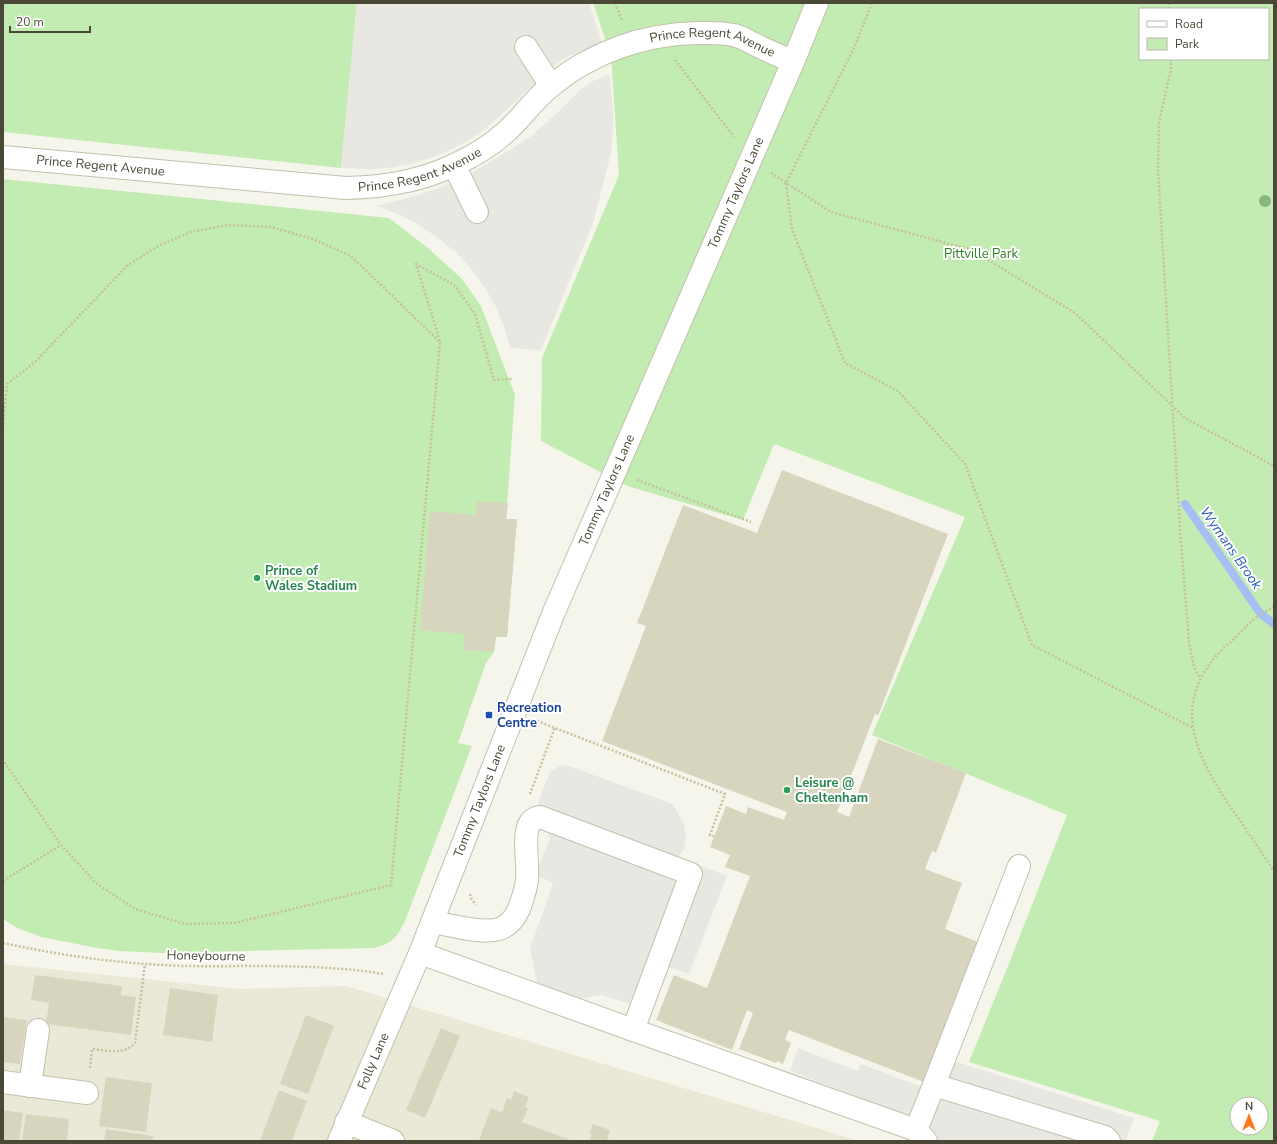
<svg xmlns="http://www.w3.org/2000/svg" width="1277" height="1144" font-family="'Nunito Sans',sans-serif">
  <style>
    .residential { fill: #eae9d8 }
    .green { fill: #c3ecb2; fill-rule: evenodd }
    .parking { fill: #e8e7e2 }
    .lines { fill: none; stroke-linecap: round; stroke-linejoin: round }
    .stream { stroke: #a5bff5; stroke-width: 8 }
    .building { fill: #d8d5bf }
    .minor-casing { stroke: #c2c1ac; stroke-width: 24 }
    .path { stroke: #c5c19d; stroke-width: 2.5; stroke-dasharray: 2 2; stroke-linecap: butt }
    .minor { stroke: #fff; stroke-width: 22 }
    .tree { fill: #8ab57f }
    .leisure-dot { fill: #2e9e5b; stroke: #fff; stroke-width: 1.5 }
    .transit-dot { fill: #1a4fb4; stroke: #fff; stroke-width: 1.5 }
    .labels { text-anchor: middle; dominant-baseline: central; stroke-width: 4; stroke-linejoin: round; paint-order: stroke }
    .street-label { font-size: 13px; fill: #4b4838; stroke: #fff }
    .park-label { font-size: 13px; fill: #318126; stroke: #fff }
    .leisure-label { font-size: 13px; font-weight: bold; fill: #27864d; stroke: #fff; text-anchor: start }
    .transit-label { font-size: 13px; font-weight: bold; fill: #164399; stroke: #fff; text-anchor: start }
    .water-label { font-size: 14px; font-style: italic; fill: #2959be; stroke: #fff }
  </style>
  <rect width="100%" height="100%" fill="#f6f5eb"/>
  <!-- residential -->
  <path class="residential" d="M3,964L240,989L346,986L856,1140L3,1141Z"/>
  <!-- green -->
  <path class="green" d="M3,3H357L341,168L3,132Z
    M593,3H1274V1141H1152L1160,1121L969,1062L1010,961L1067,815L872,735L965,517L774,444L743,520L627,486L541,441L542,358L619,175L611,56ZM1140,9H1268V59H1140ZM1237,1104H1261V1128H1237Z
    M3,179L389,218L428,248L462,279L481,306L515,395L506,519H517L507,637H496L494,652L486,663L458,743L472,746L405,921C395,940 394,942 374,948L162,953L120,951L97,948L41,937L17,928L3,919Z"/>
  <!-- parking -->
  <path class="parking" d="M357,3H589L602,42L563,59L544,75L491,124L472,138L452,149L431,158L410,164L390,168L369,169L341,168Z
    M610,74L613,112V133L611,153L593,223L541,350L510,348L504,327L496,307L485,288L472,270L457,253L438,238L419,225L398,214L376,206L408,198L439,188L470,174L500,156L530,137L556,114L581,89L593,81Z
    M566,765L673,804L684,824L686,837L684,849L678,857L727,876L689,974L647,960L630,1004L602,995L577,999L538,987L530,949L553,883L535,875L550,839L538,803L550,772L558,767Z
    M798,1048L858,1071L861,1064L936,1092L948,1060L960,1063L1134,1118L1126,1140L1127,1141H918L925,1122L790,1071Z"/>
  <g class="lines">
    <!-- stream -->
    <path class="stream" d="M1185,504L1260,613L1274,624"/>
  </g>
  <!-- building -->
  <path class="building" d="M782,470L948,534L878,716L875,714L837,812L849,817L878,739L966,773L936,853L932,851L925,869L962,883L945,929L978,942L924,1082L789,1030L785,1040L791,1043L783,1064L777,1061L776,1063L739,1049L753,1013L747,1010L732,1050L656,1020L674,975L707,988L750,876L725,867L730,855L710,847L726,806L746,814L748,807L784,820L787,812L602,741L646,626L637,623L683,505L757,533Z
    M477,501L508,503L506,519H517L507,637L496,636L494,652L464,650L465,634L420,630L430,511L476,515Z
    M35,975L122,986L121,995L136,997L131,1035L46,1024L49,1003L31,1000Z
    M170,988L218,995L212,1042L163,1035Z
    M306,1015L334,1026L308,1094L280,1084Z
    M3,1017L27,1020L20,1064L3,1062Z
    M441,1028L460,1036L425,1118L406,1110Z
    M106,1077L152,1083L146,1132L99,1126Z
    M279,1090L307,1101L292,1141H260Z
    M514,1091L529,1097L525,1107L528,1108L522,1122L573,1141H482L479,1140L491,1108L502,1113L507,1098L511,1100Z
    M3,1110L23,1113L19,1141H3Z
    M26,1114L69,1119L67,1141H22Z
    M593,1124L610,1130L607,1139L610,1140L609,1141H589L592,1135L589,1134Z
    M106,1129L153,1136L152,1141H104Z"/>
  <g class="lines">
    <defs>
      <g id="minor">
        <path d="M526,47L544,75L551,86"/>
        <path id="s1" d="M3,157L346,188C391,187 431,179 470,157C487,148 503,136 516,122C528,109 538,96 552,85C593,52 644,34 697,33C709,33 721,32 733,35C740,36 746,40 752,43C766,50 780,56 793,62"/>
        <path d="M454,165L477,212"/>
        <path d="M420,953L633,1030L691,874L540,817C536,818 532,819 530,823C522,835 529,865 527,880C526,890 522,900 519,909C514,920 507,928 495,930C476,933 451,925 432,922"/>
        <path d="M633,1030L916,1130L926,1141"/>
        <path d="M3,1082L87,1093"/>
        <path d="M934,1085L1019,866"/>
        <path d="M30,1086L38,1030"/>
        <path d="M346,1122L393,1141"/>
        <path d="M916,1130L934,1085L1105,1137L1109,1141"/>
        <path id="s2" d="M339,1141L420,953L554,612L793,62L817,3"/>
      </g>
    </defs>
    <!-- minor casing -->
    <use href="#minor" class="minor-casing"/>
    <!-- path -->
    <path class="path" d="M615,3L622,21
      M872,3L853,50L786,183L792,229L845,363L898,391L965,464L1032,645L1193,728
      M1169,3V9
      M1171,59V68L1159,123L1158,171L1180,529L1189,643L1194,666L1197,673L1201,678
      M675,60L734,137
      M771,173L831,212L972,250L1075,313L1185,418L1274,466
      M440,341L416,264L454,285L475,314L494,380L512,379
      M3,428L7,384L36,361L127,266L158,246L191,232L228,225L271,227L313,239L351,256L440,342L391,885L235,923L185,924L135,909L96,883L61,845L3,760
      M637,480L751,522
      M1274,606C1269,610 1263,613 1258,616C1249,623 1240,633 1232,641C1223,648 1215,656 1209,665C1173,715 1202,764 1231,808C1246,829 1260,850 1274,871
      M537,721L725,794L710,835L714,836
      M530,794L555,727
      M3,881L61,845
      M470,894L471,898L476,905
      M3,943C63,956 123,964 184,966C250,967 318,963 384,974
      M90,1068L92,1049C107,1050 124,1056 135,1043L145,964"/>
    <!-- minor -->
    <use href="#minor" class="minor"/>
  </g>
  <!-- trees -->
  <circle class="tree" cx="1265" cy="201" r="6"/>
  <!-- markers -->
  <g class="leisure-dot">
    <circle cx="257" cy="578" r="4"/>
    <circle cx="787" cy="790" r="4"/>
  </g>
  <rect class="transit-dot" x="485" y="711" width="8" height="8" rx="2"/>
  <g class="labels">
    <!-- street labels -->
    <g class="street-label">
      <text stroke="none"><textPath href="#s1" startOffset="757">Prince Regent Avenue</textPath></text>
      <text stroke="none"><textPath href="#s1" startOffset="98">Prince Regent Avenue</textPath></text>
      <text stroke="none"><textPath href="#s1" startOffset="421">Prince Regent Avenue</textPath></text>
      <text stroke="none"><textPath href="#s2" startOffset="1028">Tommy Taylors Lane</textPath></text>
      <text stroke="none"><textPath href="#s2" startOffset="704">Tommy Taylors Lane</textPath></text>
      <text stroke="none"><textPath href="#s2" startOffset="368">Tommy Taylors Lane</textPath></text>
      <text transform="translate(206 956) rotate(1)">Honeybourne</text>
      <text stroke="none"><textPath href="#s2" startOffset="87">Folly Lane</textPath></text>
    </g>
    <!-- park labels -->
    <g class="park-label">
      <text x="981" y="254">Pittville Park</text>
    </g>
    <!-- leisure labels -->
    <g class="leisure-label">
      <text x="265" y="571">Prince of<tspan x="265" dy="15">Wales Stadium</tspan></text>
      <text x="795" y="783">Leisure @<tspan x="795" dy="15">Cheltenham</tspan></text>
    </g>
    <!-- transit labels -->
    <g class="transit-label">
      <text x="497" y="708">Recreation<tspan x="497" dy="15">Centre</tspan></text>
    </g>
    <!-- water labels -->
    <g class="water-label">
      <text transform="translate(1231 548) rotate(55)">Wymans Brook</text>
    </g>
  </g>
  <!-- border -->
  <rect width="1277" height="1144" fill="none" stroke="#4b4838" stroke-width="8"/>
  <!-- legend -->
  <rect x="1139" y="8" width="130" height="52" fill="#ffffff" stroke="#b7b6af"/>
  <rect x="1147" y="21" width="20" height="6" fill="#ffffff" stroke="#b7b6af"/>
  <text x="1175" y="28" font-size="12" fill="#4b4838">Road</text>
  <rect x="1147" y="38" width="20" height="12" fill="#c3ecb2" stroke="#b7b6af"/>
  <text x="1175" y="48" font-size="12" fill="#4b4838">Park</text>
  <!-- north arrow -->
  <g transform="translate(1249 1116)"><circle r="19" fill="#ffffff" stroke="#b7b6af"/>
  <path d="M0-3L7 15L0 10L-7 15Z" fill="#ff7719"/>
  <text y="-6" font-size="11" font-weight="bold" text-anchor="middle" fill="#4b4838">N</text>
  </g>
  <!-- scale -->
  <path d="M10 26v6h80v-6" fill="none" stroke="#4b4838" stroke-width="2"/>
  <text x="16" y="26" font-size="12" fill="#4b4838" stroke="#ffffff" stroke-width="3" paint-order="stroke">20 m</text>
</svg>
